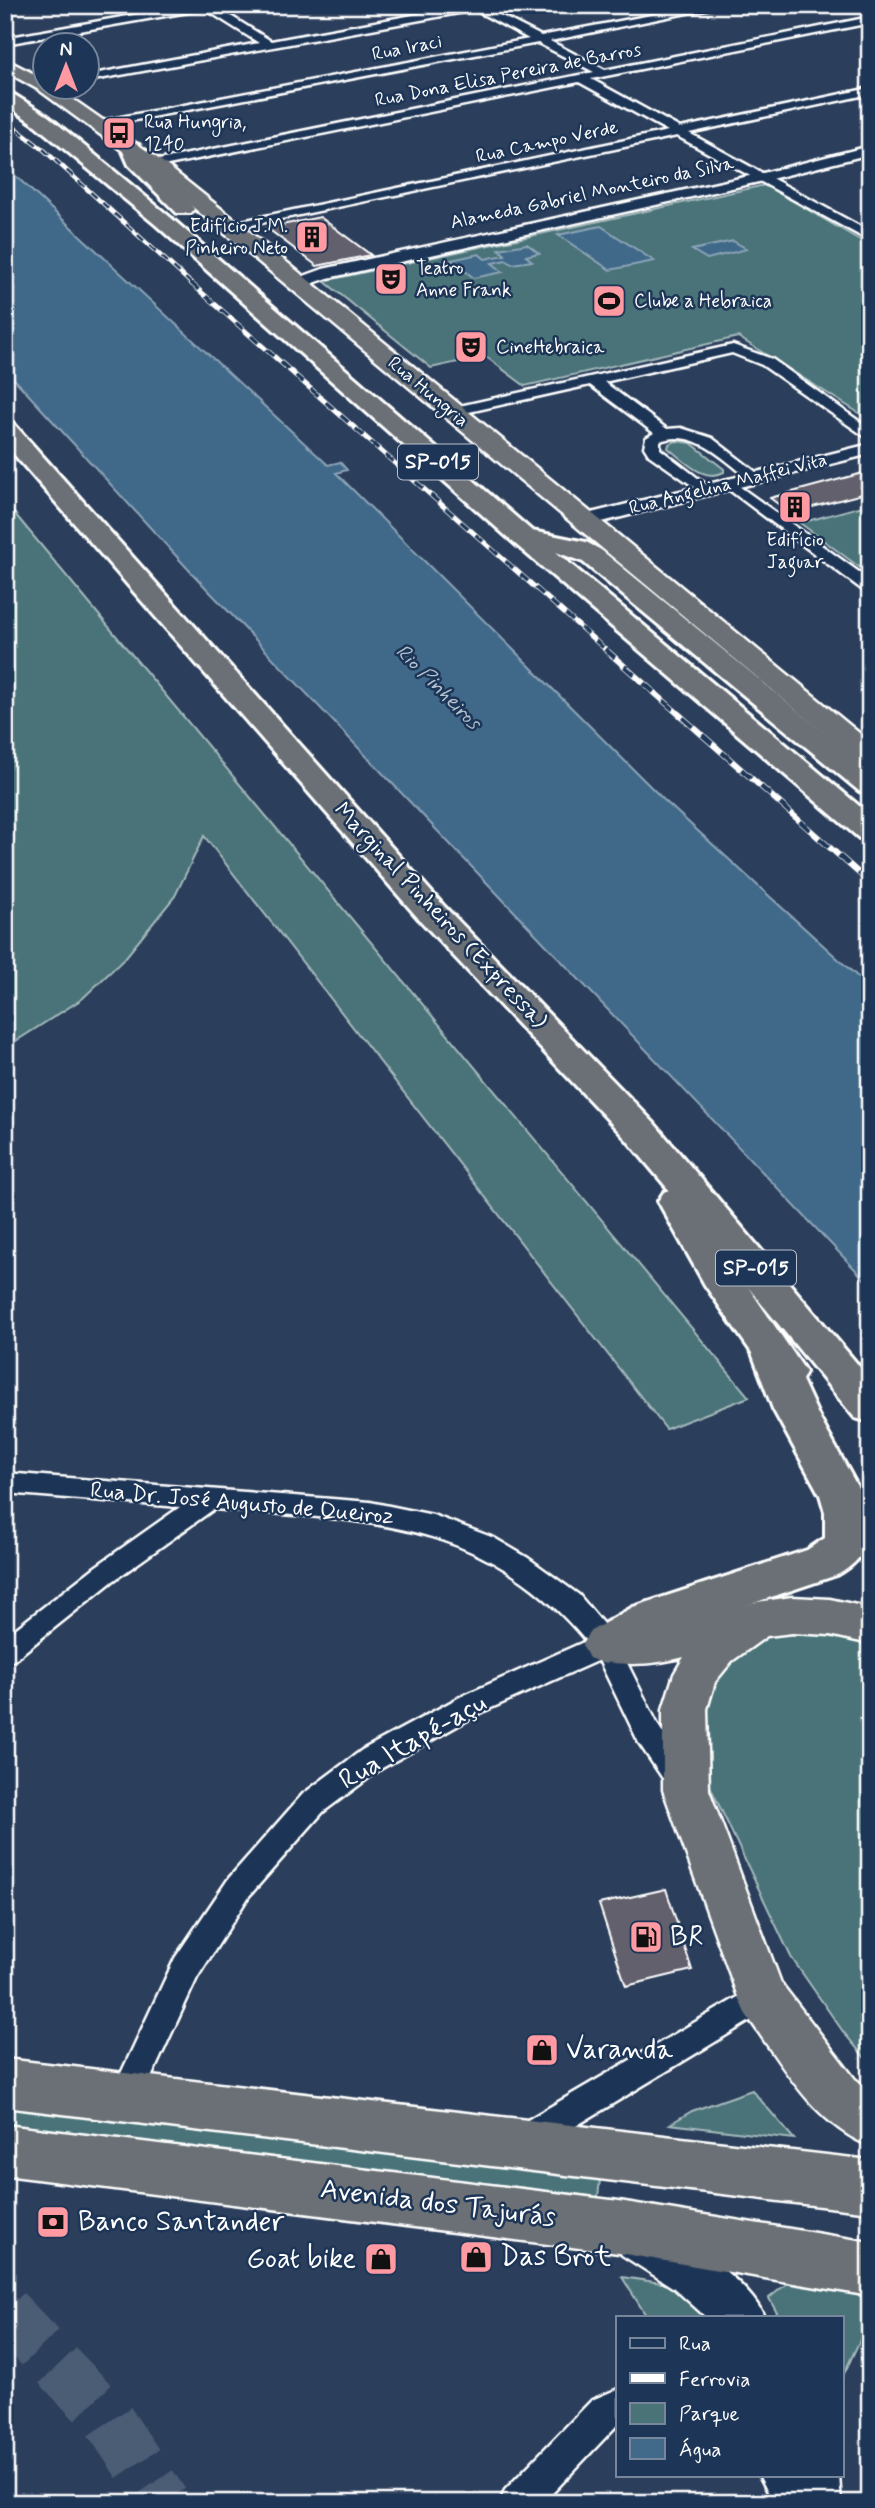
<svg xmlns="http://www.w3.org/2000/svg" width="875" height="2508" font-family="Mynerve,sans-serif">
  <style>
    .green { fill: #4a7378; stroke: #a4b9bc; stroke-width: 2 }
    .water { fill: #416989; stroke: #8da5b8; stroke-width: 2 }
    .building { fill: #63616d; stroke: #fff; stroke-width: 2 }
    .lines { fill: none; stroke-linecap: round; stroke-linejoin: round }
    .trunk-tunnel { stroke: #4b5b74; stroke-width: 51; stroke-dasharray: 51 25; stroke-linecap: butt }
    .minor-casing { stroke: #fff; stroke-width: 5 }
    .tertiary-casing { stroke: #fff; stroke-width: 5 }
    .secondary-casing { stroke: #fff; stroke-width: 5 }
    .trunk-casing { stroke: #fff; stroke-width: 5 }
    .motorway-casing { stroke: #fff; stroke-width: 6 }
    .minor { fill: #1d3557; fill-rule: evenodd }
    .tertiary { fill: #1d3557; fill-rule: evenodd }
    .secondary { fill: #1d3557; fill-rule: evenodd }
    .trunk { fill: #6b7074; fill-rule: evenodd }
    .motorway { fill: #6b7074; fill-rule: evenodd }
    .rail-far2-casing { stroke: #fff; stroke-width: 4.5 }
    .rail-far1-casing { stroke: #fff; stroke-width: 5 }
    .rail-casing { stroke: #fff; stroke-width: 6 }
    .rail-far2 { stroke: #1d3557; stroke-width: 2.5; stroke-dasharray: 8; stroke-linecap: butt }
    .rail-far1 { stroke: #1d3557; stroke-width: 3.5; stroke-dasharray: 10; stroke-linecap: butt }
    .rail { stroke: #1d3557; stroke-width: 4.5; stroke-dasharray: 13; stroke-linecap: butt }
    .labels { text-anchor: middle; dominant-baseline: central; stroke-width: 5; stroke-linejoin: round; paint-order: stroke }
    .far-street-label { font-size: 19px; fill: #fff; stroke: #1d3557 }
    .far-poi-label { font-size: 19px; fill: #fff; stroke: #1d3557; text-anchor: start }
    .shield { fill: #1d3557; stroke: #bbc2cd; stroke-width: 2 }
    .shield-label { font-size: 21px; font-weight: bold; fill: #fff }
    .far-water-label { font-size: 21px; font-style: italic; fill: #b3c3d0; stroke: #1d3557 }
    .street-label { font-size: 23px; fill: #fff; stroke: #1d3557 }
    .near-street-label { font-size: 28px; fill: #fff; stroke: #1d3557 }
    .near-poi-label { font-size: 28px; fill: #fff; stroke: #1d3557; text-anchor: start }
  </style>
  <rect width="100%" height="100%" fill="#2b3e5b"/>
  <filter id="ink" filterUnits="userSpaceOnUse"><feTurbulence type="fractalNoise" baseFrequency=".0143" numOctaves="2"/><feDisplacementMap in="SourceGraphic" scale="14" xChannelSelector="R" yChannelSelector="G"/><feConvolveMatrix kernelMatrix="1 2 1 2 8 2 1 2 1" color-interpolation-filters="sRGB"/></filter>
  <g filter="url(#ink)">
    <!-- green -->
    <path class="green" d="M765,185L870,246V420L738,337L525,386L485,356L431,368L324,281Z
      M676,441L691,443L724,469V472C704,483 683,460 668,448L669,444Z
      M5,502L749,1397L666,1429L204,836L175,896L125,958L82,999L5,1048Z
      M870,504V575L800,523Z
      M804,1625L870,1639V2064L844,2033L791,1957L707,1780L699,1701L723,1662L766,1634Z
      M752,2090L794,2139L670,2124L692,2111Z
      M5,2107L600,2180L598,2197L5,2125Z
      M622,2277L688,2287L721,2317H647Z
      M789,2282L861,2293L870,2308V2319L842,2378V2317H779L769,2298Z"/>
    <!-- water -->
    <path class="water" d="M5,166L328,465L340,462L347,470L336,473L664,800L870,988V1285L189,570L5,369Z
      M601,226L654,261L610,270L558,235Z
      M733,241L747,249L707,259L692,250Z
      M527,244L539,253L526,256L532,261L512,264L506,260L492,263L503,272L474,278L451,260L479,254L485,259L505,255L499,249Z"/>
    <!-- building -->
    <path class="building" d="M320,217L371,255L317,266L267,228Z
      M870,471V492L790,513L770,498Z
      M666,1889L692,1970L626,1986L599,1904Z"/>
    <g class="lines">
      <!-- trunk-tunnel -->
      <path class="trunk-tunnel" d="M5,2311L105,2415L164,2503"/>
      <defs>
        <path id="minor" d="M189,5H213L271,41L468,5H491L486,8L541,36L704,5H726L550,41L605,70L870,17V23L591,79L680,128L870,88V94L689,133L870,232V241L677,136L228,230V224L232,223L668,131L579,82L153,168L149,166V162L594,72L538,43L99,127L93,124L95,122L529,39L475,10L88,81V75L259,43L205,9L5,44V38Z
          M733,345L772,359L870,429V440L762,365L732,353L604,382L667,429L681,428L712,438L761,476L754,480L749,479C724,459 694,428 660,441V449L708,486L710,489L703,493L649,455L644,447L646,438L654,433L590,385L451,416L444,412L446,409Z
          M729,479L870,580V593L864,591L724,486L722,483L724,480Z
          M5,1473L370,1502L433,1515L494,1538L528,1558L579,1595L614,1637L659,1727L694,1780L690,1789L680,1792L670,1789L639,1743L599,1660L480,1713L382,1768L323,1812L249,1896L197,1978L137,2108L126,2112L115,2108L110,2097L175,1958L229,1878L303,1794L362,1750L460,1697L586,1641C482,1516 362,1521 214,1509L113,1581L14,1660L5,1663V1637L95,1567L180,1507L5,1493Z
          M762,1983L773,1987L777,1997L773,2007L536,2150L525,2155L514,2150L509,2139L514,2128Z
          M618,2389V2424L543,2503H500L505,2490L592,2400Z
          M759,2475H797L812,2503H774Z"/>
        <path id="tertiary" d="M870,146V154L763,181L328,278L299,288L291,283L293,280L323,269L763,173Z
          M870,444V454L586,526L577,520L579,516Z"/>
        <path id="secondary" d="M638,2216C675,2232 750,2280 764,2317H706L674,2288L622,2255L615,2239L622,2223Z
          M791,2475H839L841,2503H791Z"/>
        <path id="trunk" d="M5,59L46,80V88H57L160,160L239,223L870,742V766L860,763L146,168L39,90L5,71Z
          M792,1597L830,1599L870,1608V1644L830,1635L792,1633L767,1636L732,1661L715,1682L707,1709L709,1790L781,1983L855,2079L870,2090V2146C812,2123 780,2061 745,2013L738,1997L663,1790V1709L674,1674L684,1657C655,1665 618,1667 590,1658L583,1645L590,1632L605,1627L666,1626L757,1602Z
          M5,2059L870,2160V2212L5,2107Z
          M5,2125L619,2201L870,2242V2296L619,2253L5,2175Z"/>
        <path id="motorway" d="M5,89L48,116L170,217L532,531L586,542L601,550L870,770V794L859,791L583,562L556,552L870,815V840L859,838L514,543L156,225L34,124L5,104Z
          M132,143L139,145L145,159L191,205L194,209L191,213H177L129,165L122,149Z
          M5,422L14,424L443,905L653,1122L870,1379V1422L855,1418L748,1287L806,1372L802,1380L819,1417L862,1495C874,1530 872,1556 837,1575L664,1633L621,1658L605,1664L589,1658L582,1645L589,1632L633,1607L807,1550L825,1538V1512L820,1495L773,1409L752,1353L705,1285L658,1201L664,1192L669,1190L627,1140L419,919L5,444Z"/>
      </defs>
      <!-- minor casing -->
      <use href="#minor" class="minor-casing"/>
      <!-- tertiary casing -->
      <use href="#tertiary" class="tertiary-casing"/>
      <!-- secondary casing -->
      <use href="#secondary" class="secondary-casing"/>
      <!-- trunk casing -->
      <use href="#trunk" class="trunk-casing"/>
      <!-- motorway casing -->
      <use href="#motorway" class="motorway-casing"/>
      <!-- minor -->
      <use href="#minor" class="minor"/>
      <!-- tertiary -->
      <use href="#tertiary" class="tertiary"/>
      <!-- secondary -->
      <use href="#secondary" class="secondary"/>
      <!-- trunk -->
      <use href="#trunk" class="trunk"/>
      <!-- motorway -->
      <use href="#motorway" class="motorway"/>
      <defs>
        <path id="rail-far2" d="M5,120L44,150L193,285"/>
        <path id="rail-far1" d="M191,283L607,651"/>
        <path id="rail" d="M605,649L870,883"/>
      </defs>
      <!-- rail-far2 casing -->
      <use href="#rail-far2" class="rail-far2-casing"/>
      <!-- rail-far1 casing -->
      <use href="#rail-far1" class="rail-far1-casing"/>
      <!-- rail casing -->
      <use href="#rail" class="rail-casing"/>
      <!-- rail-far2 -->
      <use href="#rail-far2" class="rail-far2"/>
      <!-- rail-far1 -->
      <use href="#rail-far1" class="rail-far1"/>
      <!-- rail -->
      <use href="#rail" class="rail"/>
    </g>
  </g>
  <!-- icons -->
  <defs>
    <symbol id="bus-square" viewBox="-11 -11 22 22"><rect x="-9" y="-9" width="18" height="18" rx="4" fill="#ff9aa2" stroke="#1d3557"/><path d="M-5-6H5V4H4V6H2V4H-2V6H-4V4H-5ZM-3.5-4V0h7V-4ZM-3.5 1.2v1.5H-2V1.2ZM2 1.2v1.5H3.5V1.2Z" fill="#111"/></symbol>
    <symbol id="building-square" viewBox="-11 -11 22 22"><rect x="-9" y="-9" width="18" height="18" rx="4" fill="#ff9aa2" stroke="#1d3557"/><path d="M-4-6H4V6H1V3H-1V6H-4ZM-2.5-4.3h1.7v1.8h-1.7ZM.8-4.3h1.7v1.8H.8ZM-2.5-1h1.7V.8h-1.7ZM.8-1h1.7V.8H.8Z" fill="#111"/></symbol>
    <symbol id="theatre-square" viewBox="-11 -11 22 22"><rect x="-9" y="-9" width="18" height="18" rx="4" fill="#ff9aa2" stroke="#1d3557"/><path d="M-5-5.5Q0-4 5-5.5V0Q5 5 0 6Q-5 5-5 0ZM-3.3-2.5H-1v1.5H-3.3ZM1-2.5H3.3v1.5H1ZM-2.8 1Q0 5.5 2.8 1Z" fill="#111"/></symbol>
    <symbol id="stadium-square" viewBox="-11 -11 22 22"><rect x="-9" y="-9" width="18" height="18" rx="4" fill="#ff9aa2" stroke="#1d3557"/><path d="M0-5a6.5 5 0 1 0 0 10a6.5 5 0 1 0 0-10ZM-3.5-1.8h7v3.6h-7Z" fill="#111"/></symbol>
    <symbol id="fuel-square" viewBox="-11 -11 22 22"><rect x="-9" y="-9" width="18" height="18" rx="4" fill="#ff9aa2" stroke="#1d3557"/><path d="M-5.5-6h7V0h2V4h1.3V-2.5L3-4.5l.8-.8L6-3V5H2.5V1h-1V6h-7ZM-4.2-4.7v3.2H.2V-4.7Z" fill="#111"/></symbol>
    <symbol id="shop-square" viewBox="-11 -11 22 22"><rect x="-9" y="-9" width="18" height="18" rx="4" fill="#ff9aa2" stroke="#1d3557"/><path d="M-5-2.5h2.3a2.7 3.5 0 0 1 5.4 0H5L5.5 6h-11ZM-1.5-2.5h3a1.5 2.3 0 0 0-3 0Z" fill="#111"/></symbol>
    <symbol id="bank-square" viewBox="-11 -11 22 22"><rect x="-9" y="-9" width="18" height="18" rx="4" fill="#ff9aa2" stroke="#1d3557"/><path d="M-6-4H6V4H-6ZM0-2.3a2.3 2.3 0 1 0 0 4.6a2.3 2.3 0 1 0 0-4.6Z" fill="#111"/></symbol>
  </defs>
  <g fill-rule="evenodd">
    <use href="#bus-square" x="100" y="114" width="38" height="38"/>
    <use href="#building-square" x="293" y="218" width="38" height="38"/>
    <use href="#theatre-square" x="372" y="260" width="38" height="38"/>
    <use href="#stadium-square" x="590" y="282" width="38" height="38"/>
    <use href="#theatre-square" x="452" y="328" width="38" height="38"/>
    <use href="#building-square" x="776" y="488" width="38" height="38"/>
    <use href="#fuel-square" x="627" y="1918" width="38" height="38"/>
    <use href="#shop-square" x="523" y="2031" width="38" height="38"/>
    <use href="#bank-square" x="34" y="2203" width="38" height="38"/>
    <use href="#shop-square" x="457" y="2238" width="38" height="38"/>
    <use href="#shop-square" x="362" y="2240" width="38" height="38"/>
  </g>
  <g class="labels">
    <!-- far-street labels -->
    <g class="far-street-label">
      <text transform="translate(407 48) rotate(-11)">Rua Iraci</text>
      <text transform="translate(508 75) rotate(-11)">Rua Dona Elisa Pereira de Barros</text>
      <text transform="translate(547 142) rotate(-12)">Rua Campo Verde</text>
      <text transform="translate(592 193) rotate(-12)">Alameda Gabriel Monteiro da Silva</text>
      <text transform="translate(428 392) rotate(40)">Rua Hungria</text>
      <text transform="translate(728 484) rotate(-14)">Rua Angelina Maffei Vita</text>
    </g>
    <!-- far-poi labels -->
    <g class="far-poi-label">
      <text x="144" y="122">Rua Hungria,<tspan x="144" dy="22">1240</tspan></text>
      <text x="288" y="226" text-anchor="end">Edifício J.M.<tspan x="288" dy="22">Pinheiro Neto</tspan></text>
      <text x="416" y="268">Teatro<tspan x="416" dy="22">Anne Frank</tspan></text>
      <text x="634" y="301">Clube a Hebraica</text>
      <text x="496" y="347">CineHebraica</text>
      <text x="795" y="540" text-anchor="middle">Edifício<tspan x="795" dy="22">Jaguar</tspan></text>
    </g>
    <!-- shield labels -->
    <g class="shield">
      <rect x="398" y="444.5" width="80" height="35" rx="5"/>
      <rect x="716" y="1250.5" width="80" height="35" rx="5"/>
    </g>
    <g class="shield-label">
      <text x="438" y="462">SP-015</text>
      <text x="756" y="1268">SP-015</text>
    </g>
    <!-- far-water labels -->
    <g class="far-water-label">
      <text transform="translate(438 687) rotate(45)">Rio Pinheiros</text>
    </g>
    <!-- street labels -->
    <g class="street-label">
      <text transform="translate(440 916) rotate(47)">Marginal Pinheiros (Expressa)</text>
      <text transform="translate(242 1504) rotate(5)">Rua Dr. José Augusto de Queiroz</text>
    </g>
    <!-- near-street labels -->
    <g class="near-street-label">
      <text transform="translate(413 1742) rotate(-30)">Rua Itapé-açu</text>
      <text transform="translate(438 2204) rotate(7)">Avenida dos Tajurás</text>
    </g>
    <!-- near-poi labels -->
    <g class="near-poi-label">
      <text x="670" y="1937">BR</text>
      <text x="566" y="2050">Varanda</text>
      <text x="78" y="2222">Banco Santander</text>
      <text x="500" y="2257">Das Brot</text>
      <text x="356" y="2259" text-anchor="end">Goat bike</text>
    </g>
  </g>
  <!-- margin -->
  <rect width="875" height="2508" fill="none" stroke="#1d3557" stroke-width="28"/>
  <rect x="14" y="14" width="847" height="2480" fill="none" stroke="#fff" stroke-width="2.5" filter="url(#ink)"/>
  <!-- legend -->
  <rect x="616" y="2316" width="228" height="161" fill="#1d3557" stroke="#77869a" stroke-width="2"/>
  <rect x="630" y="2338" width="35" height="10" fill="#1d3557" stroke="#77869a" stroke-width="2"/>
  <text x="679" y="2350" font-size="21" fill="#ffffff">Rua</text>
  <rect x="630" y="2373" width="35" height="10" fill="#ffffff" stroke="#77869a" stroke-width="2"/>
  <text x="679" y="2386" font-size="21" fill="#ffffff">Ferrovia</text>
  <rect x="630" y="2403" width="35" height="21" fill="#4a7378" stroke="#77869a" stroke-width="2"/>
  <text x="679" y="2420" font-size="21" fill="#ffffff">Parque</text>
  <rect x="630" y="2438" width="35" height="21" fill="#416989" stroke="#77869a" stroke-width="2"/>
  <text x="679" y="2456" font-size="21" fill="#ffffff">Água</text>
  <!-- north arrow -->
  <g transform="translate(66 66)"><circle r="33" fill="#1d3557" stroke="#77869a" stroke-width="2"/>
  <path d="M0-5L12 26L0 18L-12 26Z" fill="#ff9aa2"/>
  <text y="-10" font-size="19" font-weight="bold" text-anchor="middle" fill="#ffffff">N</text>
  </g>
</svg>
